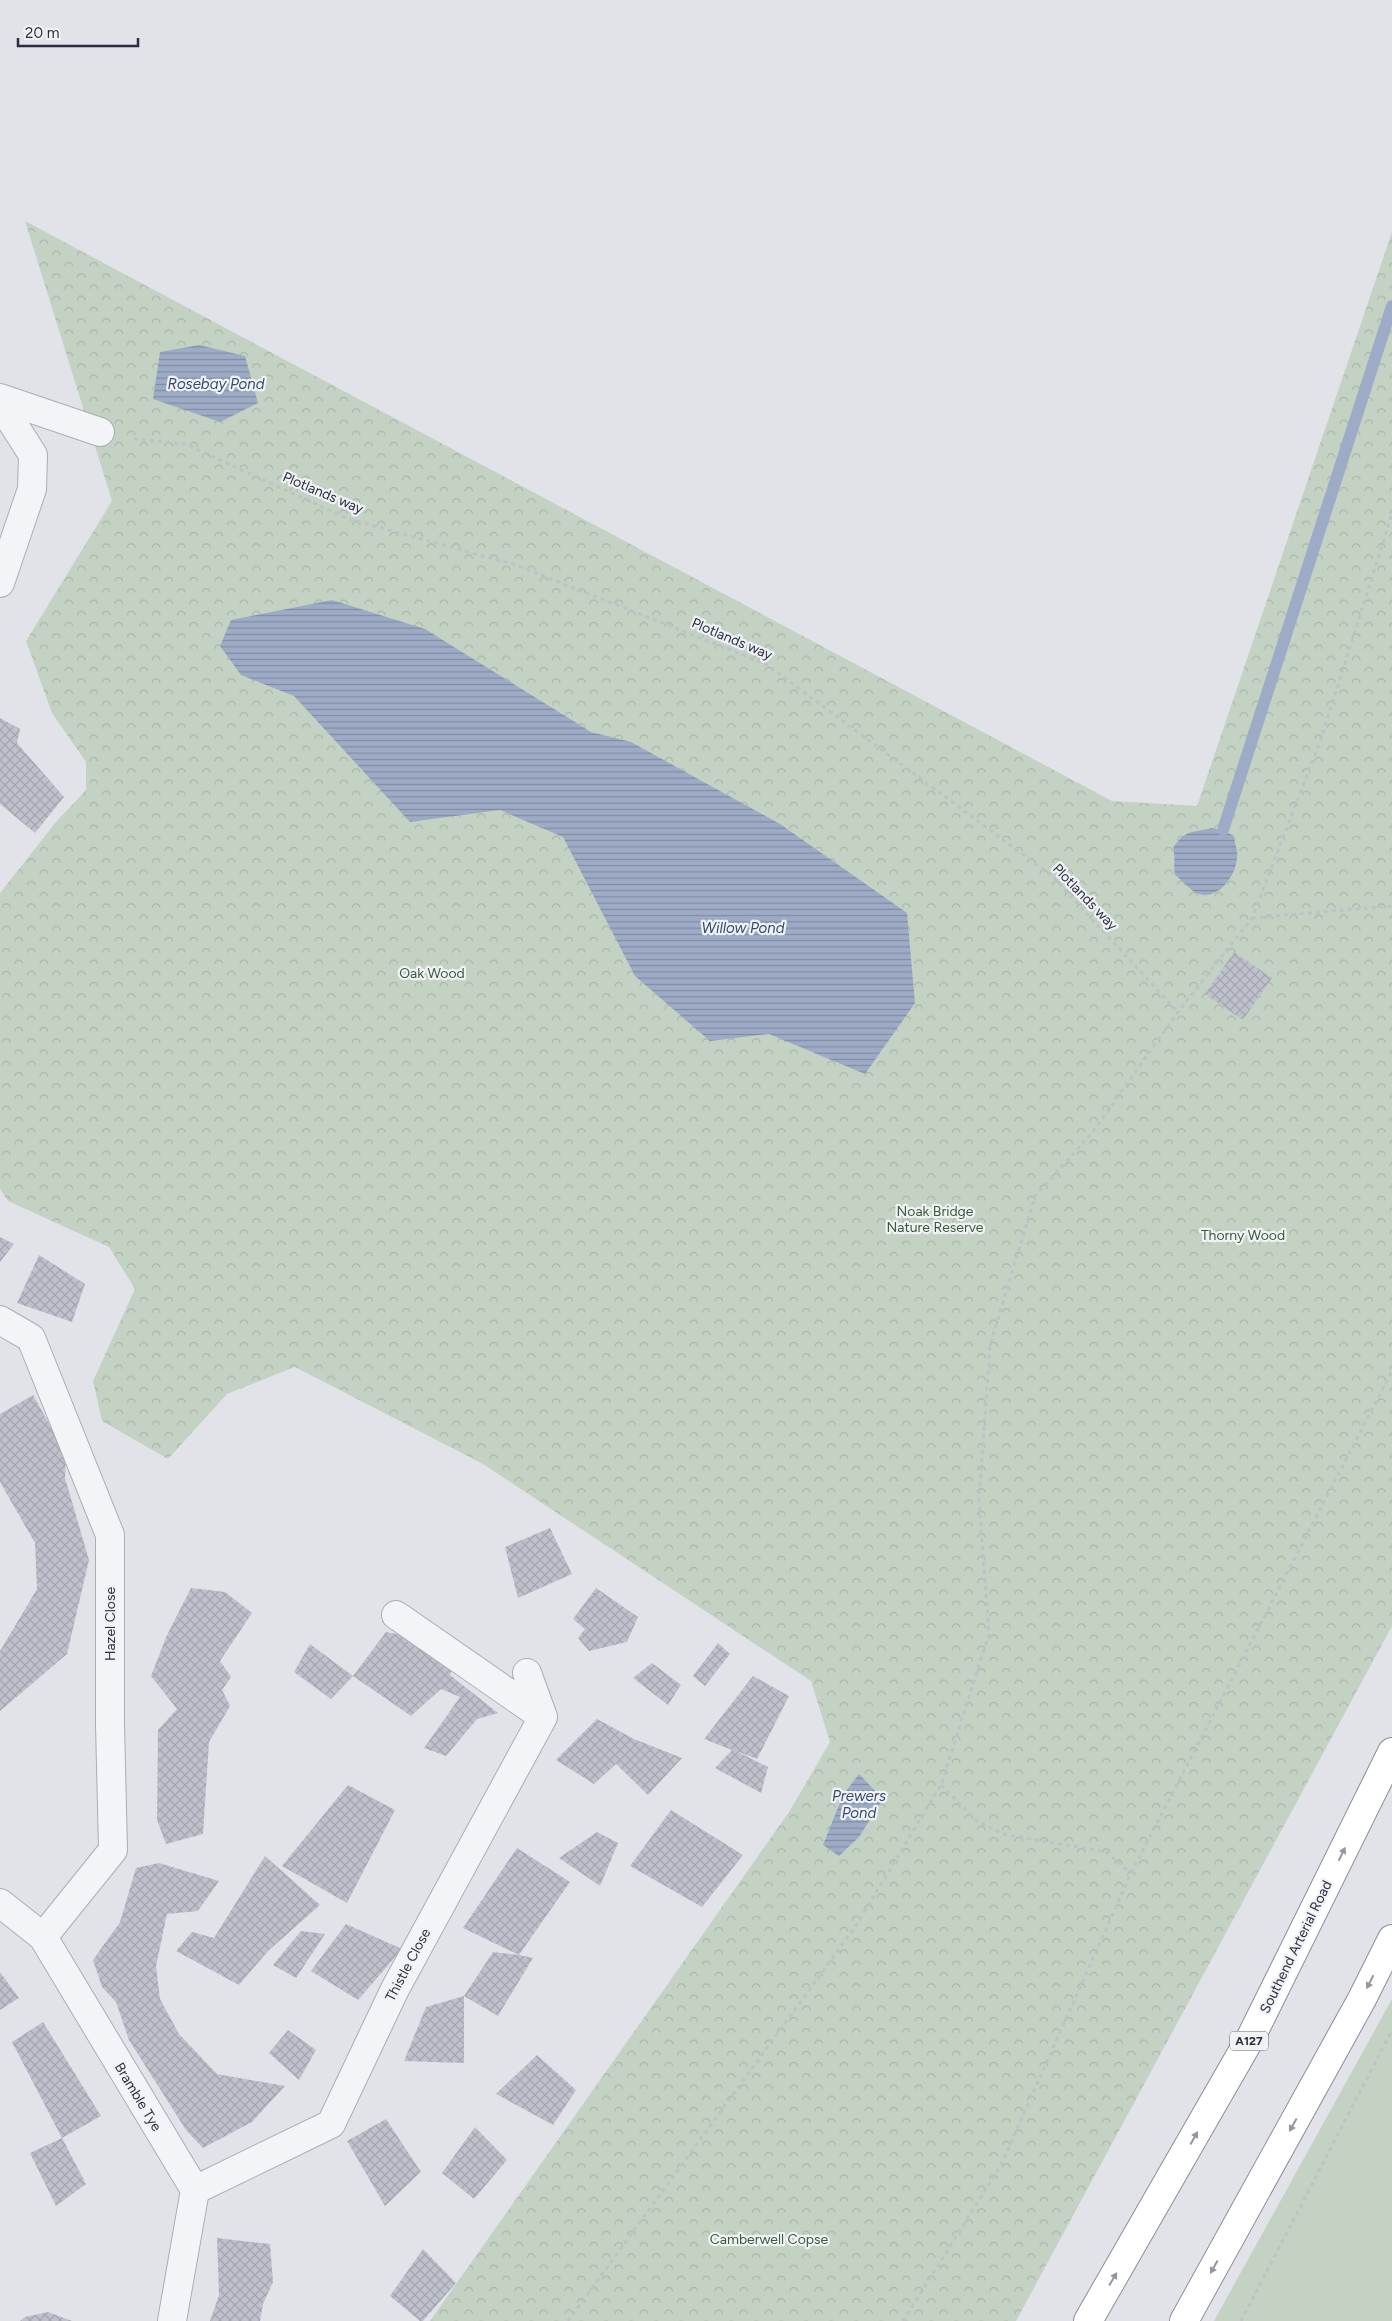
<svg xmlns="http://www.w3.org/2000/svg" width="1392" height="2321" font-family="Figtree,sans-serif">
  <style>
    .grass { fill: #c4d2c3 }
    .forest { fill: url(#forest-crowns) }
    .water { fill: url(#water-rules) }
    .lines { fill: none; stroke-linecap: round; stroke-linejoin: round }
    .stream { stroke: #9eabc6; stroke-width: 12 }
    .building { fill: url(#building-cross-hatch) }
    .minor-casing { stroke: #aaadb6; stroke-width: 30 }
    .highway-casing { stroke: #898e9e; stroke-width: 30 }
    .path { stroke: #bfc1c7; stroke-width: 3; stroke-dasharray: 4 4; stroke-linecap: butt }
    .minor { stroke: #f3f4f7; stroke-width: 28 }
    .highway { stroke: #fff; stroke-width: 28 }
    .oneway { fill: #94979f }
    .labels { text-anchor: middle; dominant-baseline: central; stroke-width: 4.5; stroke-linejoin: round; paint-order: stroke }
    .shield { fill: #f0f2f6; stroke: #656a76; stroke-width: 1 }
    .shield-label { font-size: 12px; font-weight: bold; fill: #2a2f3f }
    .street-label { font-size: 14px; fill: #2a2f3f; stroke: #f0f2f6 }
    .park-label { font-size: 14px; fill: #3a5a39; stroke: #f0f2f6 }
    .water-label { font-size: 15px; font-style: italic; fill: #374870; stroke: #f0f2f6 }
  </style>
  <defs>
    <pattern id="forest-crowns" width="20" height="18" patternUnits="userSpaceOnUse" patternTransform="scale(1.25)"><rect width="20" height="18" fill="#c4d2c3"/><path d="M2 6a3 3 0 1 1 6 0M12 15a3 3 0 1 1 6 0" fill="none" stroke="#a9b5a9"/></pattern>
    <pattern id="water-rules" width="6" height="5" patternUnits="userSpaceOnUse" patternTransform="scale(1.25)"><rect width="6" height="5" fill="#9eabc6"/><path d="M0 2.5h6" fill="none" stroke="#818ca2"/></pattern>
    <pattern id="building-cross-hatch" width="8" height="8" patternUnits="userSpaceOnUse" patternTransform="scale(1.25)"><rect width="8" height="8" fill="#bec1cb"/><path d="M0 0l8 8M0 8l8-8" fill="none" stroke="#a3a6af"/></pattern>
  </defs>
  <rect width="100%" height="100%" fill="#e1e3e9"/>
  <!-- grass -->
  <path class="grass" d="M1392,1999V2321H1214Z"/>
  <!-- forest -->
  <path class="forest" d="M25,221L1112,801L1197,806L1392,232V1626L1016,2321H430L789,1812L830,1742L811,1681L483,1464L295,1367L227,1394L168,1459L102,1421L93,1381L135,1289L109,1247L8,1201L0,1189V893L56,822L86,790V762L52,713L26,641L112,501Z"/>
  <!-- water -->
  <path class="water" d="M199,345L245,356L258,403L220,422L153,399L160,352Z
    M332,600L425,629L591,732L631,742L780,824L907,913L915,1003L865,1074L769,1034L710,1041L635,976L563,837L500,810L410,822L294,696L241,675L220,646L231,620Z
    M1212,828L1233,835C1235,843 1238,850 1237,858C1236,875 1219,900 1199,894C1190,891 1183,880 1175,875C1173,865 1176,858 1173,848C1185,829 1193,833 1212,828Z
    M859,1774L883,1799L859,1837L839,1856L823,1845L843,1795Z"/>
  <g class="lines">
    <!-- stream -->
    <path class="stream" d="M1223,830L1392,306"/>
  </g>
  <!-- building -->
  <path class="building" d="M0,718L20,729L17,743L64,797L35,833L0,804Z
    M1234,952L1272,978L1243,1020L1205,994Z
    M0,1237L14,1244L0,1262Z
    M39,1255L85,1284L72,1322L17,1303Z
    M33,1395L66,1454L65,1478L89,1560L67,1654L0,1711V1651L37,1589L35,1543L0,1482V1414Z
    M550,1528L572,1574L518,1598L505,1547Z
    M191,1588L225,1592L252,1613L220,1661L231,1677L222,1690L230,1706L209,1742L203,1834L166,1844L157,1820L158,1730L177,1709L151,1676L167,1635Z
    M596,1588L638,1617L627,1642L589,1651L578,1638L585,1629L573,1619Z
    M386,1632L418,1638L455,1664L450,1675L498,1713L477,1719L446,1756L424,1748L460,1697L441,1689L411,1716L353,1676Z
    M718,1643L730,1654L705,1686L693,1676Z
    M310,1644L353,1676L331,1699L294,1672Z
    M652,1663L681,1685L668,1705L633,1678Z
    M753,1676L789,1696L757,1759L736,1751L768,1767L761,1793L715,1768L732,1750L704,1739Z
    M597,1719L634,1739L682,1758L648,1795L616,1764L594,1784L556,1760Z
    M348,1785L395,1810L347,1903L282,1866Z
    M671,1810L743,1855L702,1907L630,1866Z
    M597,1832L618,1843L600,1886L559,1858Z
    M517,1848L570,1882L519,1955L533,1958L498,2016L464,1996L493,1952L519,1955L463,1928Z
    M265,1856L320,1905L268,1951L239,1985L176,1951L192,1932L214,1938Z
    M159,1863L219,1881L198,1911L167,1914L156,1966L160,1999L179,2034L217,2074L285,2086L252,2122L203,2148L186,2130L129,2040L116,2002L102,1987L93,1960L120,1922L136,1868Z
    M346,1924L402,1949L358,2000L311,1971Z
    M301,1931L325,1934L296,1978L273,1965Z
    M0,1972L19,1998L0,2010Z
    M464,1996V2063L404,2061L426,2007Z
    M43,2022L101,2116L62,2138L12,2042Z
    M288,2030L316,2050L299,2080L269,2053Z
    M537,2055L576,2090L553,2125L496,2094Z
    M386,2119L421,2172L385,2206L347,2141Z
    M475,2127L507,2160L474,2199L442,2173Z
    M62,2138L86,2184L56,2206L30,2153Z
    M217,2238L270,2244L273,2282L263,2304L260,2321H210L219,2295Z
    M423,2249L456,2283L423,2321H420L390,2296Z
    M48,2312L72,2321H20L25,2317Z"/>
  <g class="lines">
    <defs>
      <path id="minor" d="M0,398L100,432
        M0,403L33,455L32,489L0,583
        M0,1320L31,1338L110,1535V1724L113,1850L43,1937
        M396,1615L543,1717
        M0,1903L43,1937L195,2190L172,2321
        M195,2190L331,2124L395,1989L543,1717L527,1673"/>
      <path id="highway" d="M1088,2321L1251,2037L1392,1752
        M1184,2321L1362,1999L1392,1939"/>
    </defs>
    <!-- minor casing -->
    <use href="#minor" class="minor-casing"/>
    <!-- highway casing -->
    <use href="#highway" class="highway-casing"/>
    <!-- path -->
    <path class="path" d="M134,439L185,444L349,519L516,565L766,664L1052,876L1178,1012
      M1252,918L1392,906
      M941,1785L977,1821L1003,1834L1106,1852L1131,1873
      M568,2321L855,1927L941,1785L989,1634L979,1500L990,1345L1035,1196L1092,1133L1178,1012L1252,918L1321,739L1392,514
      M903,2321L1000,2167L1131,1873L1392,1371
      M1241,2321L1392,2030"/>
    <!-- minor -->
    <use href="#minor" class="minor"/>
    <!-- highway -->
    <use href="#highway" class="highway"/>
  </g>
  <!-- one-way arrows -->
  <defs><path id="oneway-solid" d="M-6-.8H1V-3.2L6.5 0L1 3.2V.8H-6Z" transform="scale(1.25)"/></defs>
  <g class="oneway">
    <use href="#oneway-solid" transform="translate(1342 1854) rotate(-64)"/>
    <use href="#oneway-solid" transform="translate(1370 1982) rotate(117)"/>
    <use href="#oneway-solid" transform="translate(1293 2125) rotate(119)"/>
    <use href="#oneway-solid" transform="translate(1194 2138) rotate(-61)"/>
    <use href="#oneway-solid" transform="translate(1214 2267) rotate(119)"/>
    <use href="#oneway-solid" transform="translate(1113 2279) rotate(-59)"/>
  </g>
  <g class="labels">
    <!-- shield labels -->
    <rect class="shield" x="1230" y="2031.5" width="38" height="19" rx="4"/>
    <g class="shield-label">
      <text x="1249" y="2041">A127</text>
    </g>
    <!-- street labels -->
    <g class="street-label">
      <text transform="translate(323 493) rotate(23)">Plotlands way</text>
      <text transform="translate(732 639) rotate(23)">Plotlands way</text>
      <text transform="translate(1085 897) rotate(46)">Plotlands way</text>
      <text transform="translate(110 1624) rotate(-90)">Hazel Close</text>
      <text transform="translate(1296 1947) rotate(-64)">Southend Arterial Road</text>
      <text transform="translate(408 1965) rotate(-62)">Thistle Close</text>
      <text transform="translate(138 2097) rotate(59)">Bramble Tye</text>
    </g>
    <!-- park labels -->
    <g class="park-label">
      <text x="432" y="973">Oak Wood</text>
      <text x="935" y="1211">Noak Bridge<tspan x="935" dy="16">Nature Reserve</tspan></text>
      <text x="1243" y="1235">Thorny Wood</text>
      <text x="769" y="2239">Camberwell Copse</text>
    </g>
    <!-- water labels -->
    <g class="water-label">
      <text x="216" y="384">Rosebay Pond</text>
      <text x="743" y="928">Willow Pond</text>
      <text x="859" y="1796">Prewers<tspan x="859" dy="17">Pond</tspan></text>
    </g>
  </g>
  <!-- scale -->
  <path d="M18 38v8h120v-8" fill="none" stroke="#2a2f3f" stroke-width="2.5"/>
  <text x="25" y="38" font-size="15" fill="#2a2f3f" stroke="#f0f2f6" stroke-width="4" paint-order="stroke">20 m</text>
</svg>
